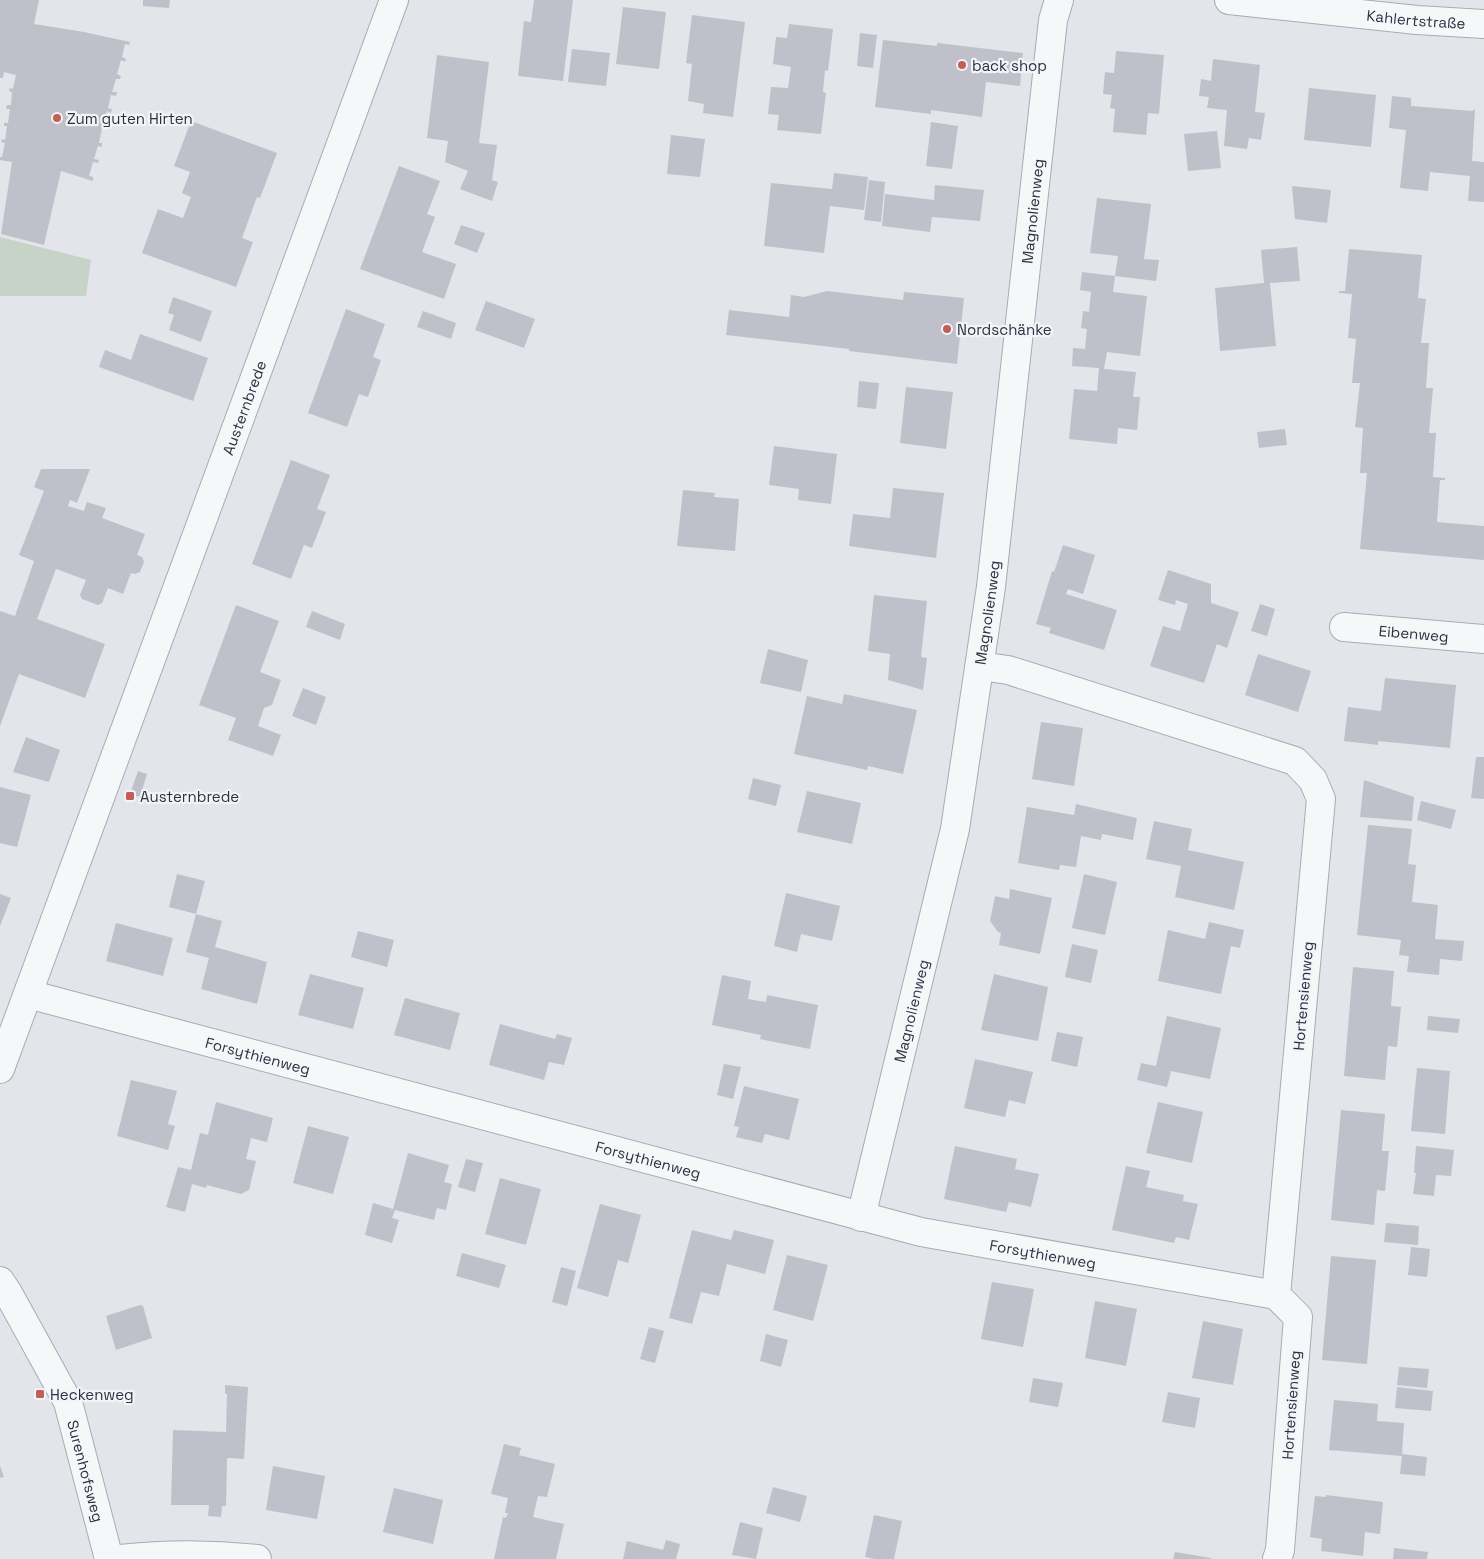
<svg xmlns="http://www.w3.org/2000/svg" width="1484" height="1559" font-family="'Space Grotesk',sans-serif">
  <style>
    .green { fill: #c6d3c6 }
    .building { fill: #bfc0ca }
    .lines { fill: none; stroke-linecap: round; stroke-linejoin: round }
    .minor-casing { stroke: #a9abb4; stroke-width: 30 }
    .minor { stroke: #f6f7f9; stroke-width: 28 }
    .poi-dot { fill: #c15f57; stroke: #f3f4f8; stroke-width: 2 }
    .labels { text-anchor: middle; dominant-baseline: central; stroke-width: 4.5; stroke-linejoin: round; paint-order: stroke }
    .street-label { font-size: 15px; fill: #2d3041; stroke: #f3f4f8 }
    .poi-label { font-size: 15px; fill: #2d3041; stroke: #f3f4f8; text-anchor: start }
  </style>
  <rect width="100%" height="100%" fill="#e4e5ea"/>
  <!-- green -->
  <path class="green" d="M0,237L91,260L86,296H0Z"/>
  <!-- building -->
  <path class="building" d="M0,0H39L34,24L84,32L130,42L129,45L125,44L122,57L126,59L125,62L121,60L117,74L121,76L120,79H116L112,92H117L116,96L111,95L108,108L112,109L111,113L107,111L103,124L108,126L107,129L102,128L99,143H102V147L98,146L94,159L99,160L98,163L93,162L89,176L93,177V181L61,171L44,245L1,234L12,162L0,160V157H2L5,143L1,142L2,139L5,140L7,126H4V123H8L10,109H6L7,105H11L12,92L9,91L10,88L13,89L16,75L4,72L3,78H0Z
    M143,0H170L169,8L143,6Z
    M534,0H573L563,81L518,76L524,21L531,22Z
    M623,7L666,12L659,69L616,64Z
    M692,15L745,22L733,117L703,113L704,104L688,101L692,64L686,63Z
    M789,24L833,29L828,71L825,70L823,92L826,93L821,134L777,130L779,115L768,114L771,87L788,88L791,67L773,64L776,37L787,38Z
    M860,33L877,35L873,68L857,66Z
    M883,40L937,46V43L1023,53L1020,86L986,82L982,117L931,110V114L875,107Z
    M572,49L610,53L606,86L568,82Z
    M1116,51L1164,55L1159,114L1148,113L1146,135L1113,132L1115,109L1110,108L1112,95L1103,94L1105,72L1114,73Z
    M437,55L489,62L479,143L497,145L492,180L498,182L492,201L460,189L468,171L445,162L448,141L427,138Z
    M1213,59L1260,65L1255,112L1265,113L1261,140L1249,138L1247,149L1224,146L1227,110L1207,108L1209,97L1199,96L1201,79L1211,81Z
    M1309,88L1376,95L1371,147L1304,140Z
    M1392,96L1411,98V106L1473,111L1474,109H1475L1472,161L1484,162V202L1468,201L1470,176L1430,172L1428,191L1400,188L1406,130L1389,128Z
    M191,121L277,153L260,198L257,197L242,238L253,242L236,287L142,253L158,209L183,218L191,197L182,193L190,172L174,166Z
    M931,122L958,126L952,169L926,166Z
    M1217,131L1221,168L1188,171L1184,134Z
    M671,135L705,139L700,177L667,174Z
    M399,166L440,181L427,214L435,217L422,252L456,264L444,299L360,269Z
    M834,173L868,177L864,210L830,206L824,253L764,246L771,183L832,189Z
    M869,180L885,182L881,222L864,220Z
    M935,185L984,190L980,221L932,217L930,232L882,226L885,194L934,200Z
    M1292,186L1331,190L1327,223L1295,219Z
    M1097,198L1151,204L1144,259L1159,260L1156,281L1115,276L1113,292L1147,296L1140,356L1107,352L1104,369L1136,372L1133,397H1140L1137,430L1118,428L1117,444L1069,439L1074,389L1097,391L1099,368L1072,366L1073,348L1085,349L1087,329L1081,328L1083,311L1089,312L1091,292L1080,290L1082,272L1115,276L1118,256L1090,253Z
    M461,225L485,233L477,253L454,244Z
    M1297,247L1300,281L1270,283L1276,346L1220,351L1215,288L1264,283L1261,250Z
    M1349,249L1422,255L1418,298L1426,299L1421,343H1429L1426,388H1433L1429,433H1436L1433,477L1445,478V480H1440L1437,522L1484,526V560L1360,549L1367,473H1360L1363,428L1355,427L1360,383H1352L1356,339L1348,338L1352,294L1339,293V291H1345Z
    M827,291L903,300L904,292L964,298L957,364L849,351V349L726,335L729,310L789,317L791,295L804,297Z
    M173,297L212,311L201,342L169,330L174,315L168,313Z
    M486,301L535,319L524,348L475,330Z
    M346,309L385,324L373,357L381,360L368,397L359,394L347,427L308,413Z
    M423,311L456,323L451,339L417,327Z
    M140,334L208,358L193,401L99,367L105,350L131,360Z
    M859,381L879,383L876,409L857,407Z
    M906,387L953,392L946,449L900,443Z
    M1285,429L1287,445L1259,448L1257,432Z
    M774,446L837,454L831,504L798,500L799,489L769,485Z
    M291,460L330,475L317,509L326,512L312,548L304,545L291,579L252,564Z
    M41,469H90L77,503L70,500L68,506L84,511L87,502L106,508L102,518L145,534L137,555L142,557L144,562L140,572L135,574L131,573L123,594L108,588L102,603L98,605L82,599L80,595L86,580L56,569L37,619L105,644L85,698L19,674L0,726V611L15,616L34,561L19,555L44,491L34,487Z
    M893,488L944,493L936,558L849,546L853,514L890,518Z
    M683,490L715,493L714,497L739,499L735,551L677,546Z
    M1063,545L1095,555L1083,594L1068,589L1066,594L1117,610L1104,650L1049,633L1051,628L1036,624L1052,571L1054,572Z
    M1168,570L1211,584V603L1239,612L1227,648L1217,644L1204,683L1150,666L1163,626L1180,631L1188,604L1176,600L1175,605L1158,600Z
    M874,595L927,601L921,657L927,658L923,690L888,680L890,654L868,651Z
    M1260,604L1275,609L1267,636L1251,631Z
    M236,605L279,621L260,672L281,680L272,705L264,708L258,726L281,735L273,756L228,740L236,718L199,705Z
    M312,611L345,624L340,640L306,627Z
    M768,649L808,660L801,692L760,683Z
    M1258,654L1311,671L1298,712L1245,695Z
    M1385,678L1456,685L1450,748L1378,741V745L1344,741L1348,707L1381,711Z
    M303,688L326,697L316,725L292,716Z
    M844,694L917,710L903,774L868,766L867,770L794,754L807,696L842,704Z
    M1041,722L1083,728L1074,786L1032,779Z
    M26,737L60,750L49,782L13,772Z
    M1476,757H1484V799L1471,798Z
    M138,771L147,774L140,797L130,794Z
    M753,778L781,785L776,806L748,799Z
    M1364,780L1414,797L1412,821L1360,817Z
    M0,787L31,795L17,847L0,843Z
    M807,791L861,803L852,844L797,832Z
    M1421,801L1456,810L1451,829L1417,820Z
    M1076,804L1137,818L1133,840L1102,834L1101,840L1081,836L1076,867L1060,865L1059,870L1018,863L1027,807L1074,815Z
    M1154,821L1192,829L1188,850L1244,862L1234,910L1175,897L1181,866L1146,859Z
    M1368,825L1412,829L1408,864L1416,865L1412,902L1438,905L1435,939L1464,941L1462,961L1440,959L1439,975L1407,972L1409,956L1399,955L1401,940L1357,935Z
    M177,874L205,881L196,914L222,921L215,947L267,962L257,1004L201,989L209,958L186,952L196,914L169,907Z
    M1084,874L1117,882L1105,935L1072,928Z
    M1010,889L1052,898L1040,954L999,945L1001,933L998,932L990,921L995,896L1009,899Z
    M786,893L840,906L832,941L801,934L797,952L774,946Z
    M0,894L11,898L0,926Z
    M1209,922L1244,930L1240,948L1231,946L1221,994L1158,981L1168,930L1205,939Z
    M116,923L173,938L163,976L106,961Z
    M358,931L394,940L387,967L351,957Z
    M1072,944L1098,950L1091,983L1065,977Z
    M1353,967L1394,971L1391,1006L1401,1007L1397,1047L1388,1046L1385,1080L1344,1076Z
    M310,974L364,988L353,1029L298,1015Z
    M994,974L1048,987L1038,1041L981,1030Z
    M722,975L751,981L748,999L766,1002L767,995L818,1005L810,1049L760,1039L761,1035L712,1025Z
    M405,998L460,1013L450,1050L394,1035Z
    M1167,1016L1221,1028L1210,1079L1171,1071L1167,1087L1137,1080L1141,1063L1156,1066Z
    M1428,1016L1460,1019L1458,1033L1427,1030Z
    M500,1024L555,1039L557,1034L572,1038L564,1065L549,1062L544,1080L489,1065Z
    M1057,1032L1083,1037L1077,1067L1051,1061Z
    M975,1059L1033,1072L1025,1104L1009,1100L1005,1117L964,1108Z
    M724,1064L741,1067L733,1099L717,1095Z
    M1417,1068L1450,1071L1445,1134L1411,1131Z
    M131,1080L177,1091L168,1124L175,1126L168,1150L117,1136Z
    M744,1086L799,1099L789,1140L765,1134L762,1143L736,1137L739,1127L734,1126Z
    M216,1102L273,1118L267,1142L251,1138L246,1159L256,1161L249,1190L241,1194L207,1185L206,1188L192,1184L185,1212L166,1207L178,1167L191,1170L200,1133L208,1135Z
    M1158,1102L1203,1112L1192,1163L1146,1153Z
    M1341,1110L1385,1114L1382,1151H1389L1385,1191L1377,1190L1374,1225L1331,1220Z
    M308,1126L349,1137L333,1194L293,1183Z
    M955,1146L1017,1159L1015,1169L1039,1174L1031,1207L1009,1202L1006,1212L944,1199Z
    M1416,1146L1454,1150L1451,1176L1436,1175L1434,1196L1413,1194L1416,1173H1414Z
    M408,1153L449,1165L444,1182L452,1184L446,1210L437,1208L434,1220L395,1210L392,1218L399,1220L392,1243L365,1235L373,1203L393,1209Z
    M466,1159L483,1163L475,1192L458,1187Z
    M1126,1166L1150,1171L1146,1187L1184,1195L1183,1201L1198,1204L1189,1240L1176,1237L1174,1243L1112,1230Z
    M500,1178L541,1189L526,1245L485,1234Z
    M600,1204L641,1215L628,1263L618,1260L608,1297L577,1288Z
    M1386,1223L1419,1226L1418,1245L1384,1242Z
    M692,1230L731,1240L734,1230L774,1240L765,1274L727,1264L719,1296L701,1292L692,1324L669,1318Z
    M1411,1247L1430,1249L1427,1277L1408,1275Z
    M462,1253L506,1265L499,1288L456,1276Z
    M787,1255L828,1265L813,1321L773,1310Z
    M1331,1256L1376,1260L1367,1364L1322,1360Z
    M561,1267L576,1271L567,1306L552,1302Z
    M992,1282L1034,1289L1023,1347L981,1339Z
    M1095,1301L1137,1309L1126,1366L1085,1358Z
    M140,1305L143,1306L152,1338L116,1350L106,1316Z
    M1203,1321L1243,1329L1233,1385L1192,1378Z
    M649,1327L664,1331L655,1363L640,1359Z
    M766,1334L788,1340L781,1367L760,1361Z
    M1399,1367L1429,1369L1427,1388L1397,1385Z
    M1033,1378L1063,1383L1058,1407L1029,1402Z
    M225,1385L248,1387L244,1459L227,1458L226,1506H222L221,1517L208,1516L209,1505H171L173,1430L226,1432L227,1394H225Z
    M1397,1387L1433,1391L1431,1411L1395,1408Z
    M1168,1392L1200,1398L1195,1428L1162,1422Z
    M1334,1400L1378,1404L1377,1421L1404,1423L1402,1454L1427,1457L1425,1476L1400,1474L1402,1456L1329,1450Z
    M504,1444L521,1448L519,1455L555,1464L547,1497L538,1496L533,1517L564,1524L556,1559H494L503,1517L506,1518L508,1513H505L508,1498L491,1494Z
    M0,1466L4,1477L0,1478Z
    M273,1466L325,1476L317,1519L266,1510Z
    M773,1487L807,1496L800,1522L766,1513Z
    M394,1488L443,1500L433,1544L383,1532Z
    M1326,1495L1383,1502L1380,1534L1365,1532L1363,1556L1321,1551L1322,1539L1310,1537L1315,1496L1326,1497Z
    M874,1515L902,1521L894,1559H875L865,1557Z
    M740,1522L763,1528L756,1559L732,1555Z
    M666,1540L680,1544L676,1559H623L627,1541L663,1550Z
    M1394,1548L1428,1552L1427,1559H1393Z
    M1175,1552L1211,1558V1559H1173Z"/>
  <g class="lines">
    <defs>
      <g id="minor">
        <path id="s1" d="M1229,0L1417,20L1484,24"/>
        <path id="s2" d="M1344,627L1484,639"/>
        <path d="M980,666L1008,670L1295,761L1313,780L1321,799L1276,1295L1298,1317L1280,1550L1277,1559"/>
        <path id="s3" d="M28,994L921,1232L1276,1295"/>
        <path id="s4" d="M0,1069L394,0"/>
        <path id="s5" d="M861,1217L955,829L991,587L1053,20L1059,0"/>
        <path id="s6" d="M0,1281L8,1293L68,1402L109,1559"/>
        <path d="M120,1559C165,1554 212,1554 257,1559"/>
      </g>
    </defs>
    <!-- minor casing -->
    <use href="#minor" class="minor-casing"/>
    <!-- minor -->
    <use href="#minor" class="minor"/>
  </g>
  <!-- markers -->
  <g class="poi-dot">
    <circle cx="962" cy="65" r="5"/>
    <circle cx="57" cy="118" r="5"/>
    <circle cx="947" cy="329" r="5"/>
    <rect x="125" y="791" width="10" height="10" rx="2.5"/>
    <rect x="35" y="1389" width="10" height="10" rx="2.5"/>
  </g>
  <g class="labels">
    <!-- street labels -->
    <g class="street-label">
      <text stroke="none"><textPath href="#s1" startOffset="188">Kahlertstraße</textPath></text>
      <text stroke="none"><textPath href="#s5" startOffset="1022">Magnolienweg</textPath></text>
      <text stroke="none"><textPath href="#s4" startOffset="705">Austernbrede</textPath></text>
      <text stroke="none"><textPath href="#s5" startOffset="618">Magnolienweg</textPath></text>
      <text stroke="none"><textPath href="#s2" startOffset="70">Eibenweg</textPath></text>
      <text transform="translate(1303 996) rotate(-85)">Hortensienweg</text>
      <text stroke="none"><textPath href="#s5" startOffset="212">Magnolienweg</textPath></text>
      <text stroke="none"><textPath href="#s3" startOffset="238">Forsythienweg</textPath></text>
      <text stroke="none"><textPath href="#s3" startOffset="642">Forsythienweg</textPath></text>
      <text stroke="none"><textPath href="#s3" startOffset="1048">Forsythienweg</textPath></text>
      <text transform="translate(1291 1405) rotate(-86)">Hortensienweg</text>
      <text stroke="none"><textPath href="#s6" startOffset="210">Surenhofsweg</textPath></text>
    </g>
    <!-- poi labels -->
    <g class="poi-label">
      <text x="972" y="65">back shop</text>
      <text x="67" y="118">Zum guten Hirten</text>
      <text x="957" y="329">Nordschänke</text>
      <text x="140" y="796">Austernbrede</text>
      <text x="50" y="1394">Heckenweg</text>
    </g>
  </g>
</svg>
